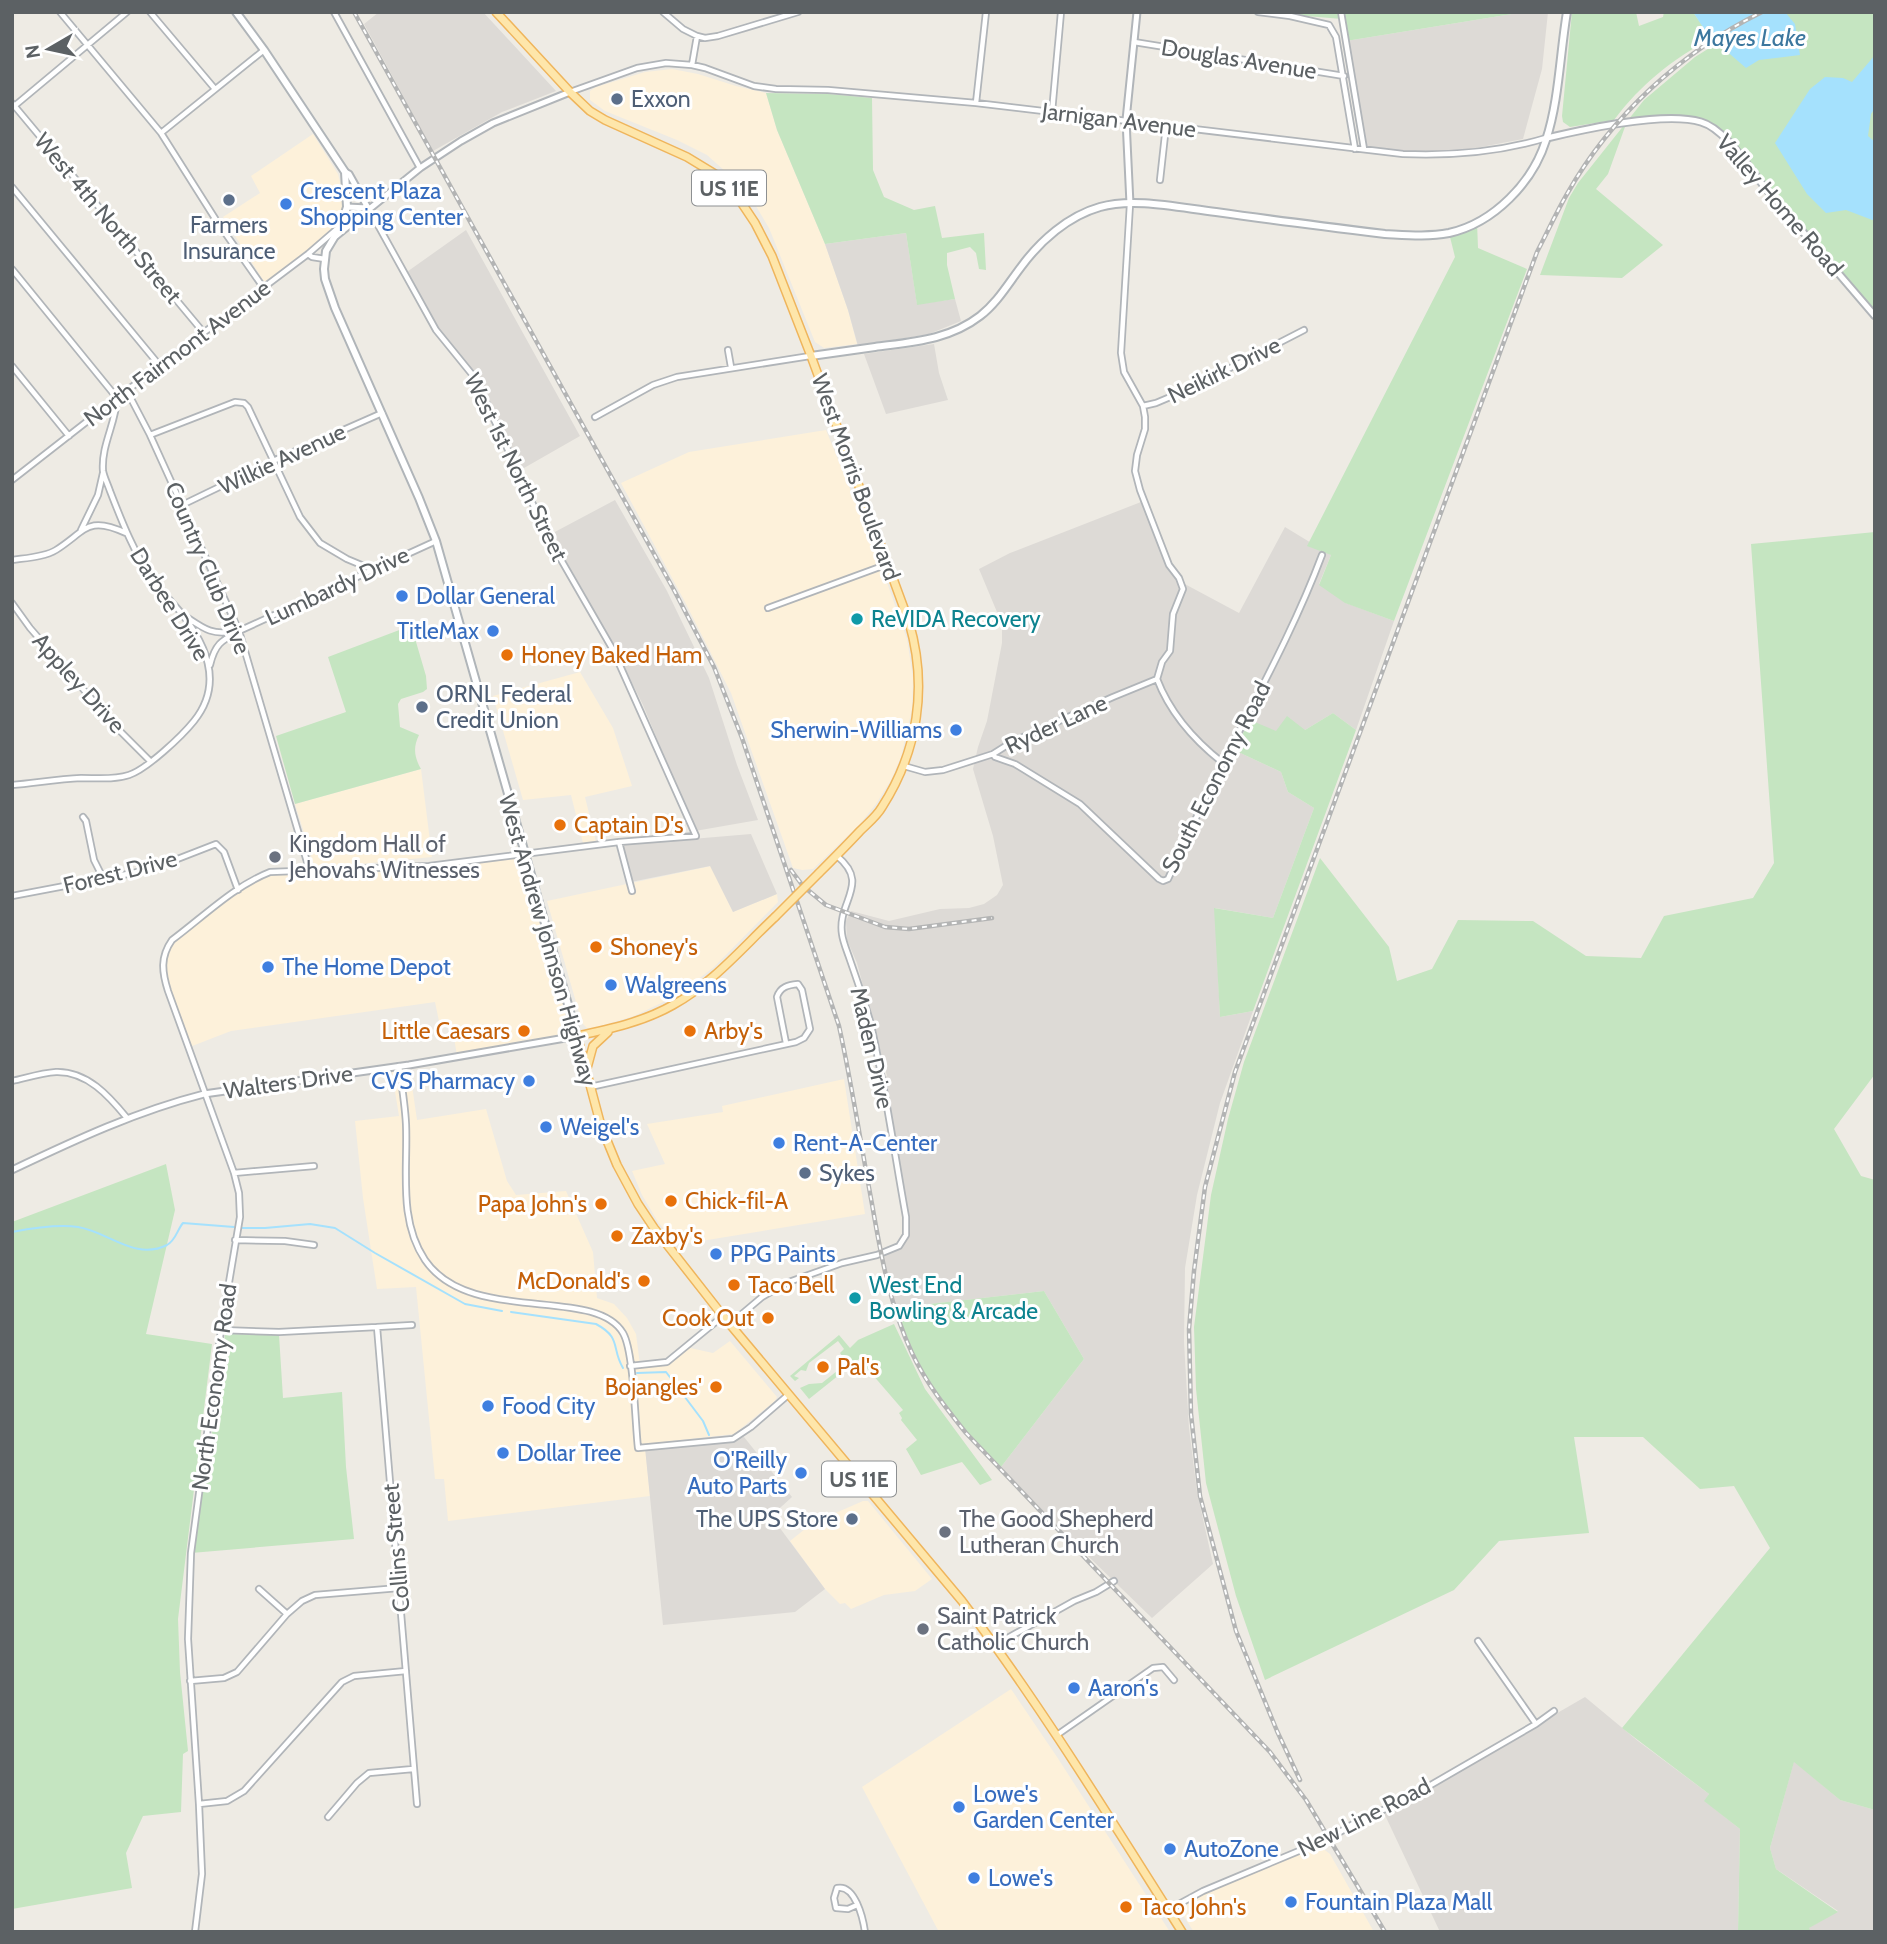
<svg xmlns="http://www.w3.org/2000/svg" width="1887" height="1944" font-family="Cabin,sans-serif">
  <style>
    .commercial { fill: #fdf1da }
    .industrial { fill: #dddad6 }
    .green { fill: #c5e5c1 }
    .water { fill: #a5e1fd }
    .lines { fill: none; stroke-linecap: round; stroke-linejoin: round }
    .stream { stroke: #a5e1fd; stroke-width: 2 }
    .minor-casing { stroke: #b1b5b9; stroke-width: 8 }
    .tertiary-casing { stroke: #b1b5b9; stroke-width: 9 }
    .secondary-casing { stroke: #b0b5b9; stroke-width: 10 }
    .primary-casing { stroke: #efb55c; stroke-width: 10 }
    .minor { stroke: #fff; stroke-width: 4.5 }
    .tertiary { stroke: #fff; stroke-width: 5 }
    .secondary { stroke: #fff; stroke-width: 6 }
    .primary { stroke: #fee6aa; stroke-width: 7 }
    .rail-casing { stroke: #b3b4b4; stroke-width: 4.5 }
    .rail { stroke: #fff; stroke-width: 2; stroke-dasharray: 5; stroke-linecap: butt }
    .primary-bridge-casing { stroke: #efb55c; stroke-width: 10; stroke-linecap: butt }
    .primary-bridge { stroke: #fee6aa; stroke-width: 7 }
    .service-dot { fill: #5c6f8a; stroke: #fff; stroke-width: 2.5 }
    .shop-dot { fill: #3f7fe0; stroke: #fff; stroke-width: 2.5 }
    .culture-dot { fill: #0f9aa8; stroke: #fff; stroke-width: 2.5 }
    .food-dot { fill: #e8710a; stroke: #fff; stroke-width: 2.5 }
    .worship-dot { fill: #6b7280; stroke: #fff; stroke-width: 2.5 }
    .labels { text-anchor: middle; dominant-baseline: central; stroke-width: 6; stroke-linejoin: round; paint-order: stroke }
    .shield { fill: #fff; stroke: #8d9092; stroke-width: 2 }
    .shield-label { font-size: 21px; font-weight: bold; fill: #5c6164 }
    .street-label { font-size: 23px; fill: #5c6164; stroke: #fff }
    .service-label { font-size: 23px; fill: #4e5e75; stroke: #fff; text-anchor: start }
    .shop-label { font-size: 23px; fill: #366cbe; stroke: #fff; text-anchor: start }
    .culture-label { font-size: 23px; fill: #0d838f; stroke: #fff; text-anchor: start }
    .food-label { font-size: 23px; fill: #c56008; stroke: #fff; text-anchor: start }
    .worship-label { font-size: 23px; fill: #5b616d; stroke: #fff; text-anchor: start }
    .water-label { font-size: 24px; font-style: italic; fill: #3c779e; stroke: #fff }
  </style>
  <rect width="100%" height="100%" fill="#eeebe4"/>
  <!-- commercial -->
  <path class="commercial" d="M672,69L698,74L736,86L766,93L777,130L825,244L848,310L857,344L824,348L815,342L769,228L750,196L726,172L707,155L677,140L605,111L590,100V91L596,87L645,72Z
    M313,134L338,174L343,193L342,208L338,219L327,235L265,283L223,217L260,193L251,176Z
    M826,430L879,560L907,639L913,678L912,709L901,757L891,780L876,804L859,825L813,869L802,870L793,868L731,693L685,602L621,483L689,452Z
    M580,672L613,728L632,786L585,797L596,842L583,843L571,795L523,800L493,696Z
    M421,769L432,857L319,868L314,865L295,804Z
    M524,854L577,1036L457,1056L452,1025L440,1026L435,1002L231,1031L187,1048L163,974L166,949L172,940L238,890L270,872L429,866Z
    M711,866L733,912L777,894L778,902L714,967L676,996L634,1016L594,1028H587L582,1023L547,901Z
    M409,1065L417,1120L486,1109L507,1181L516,1195L566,1191L593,1252L597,1298L614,1304L627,1318L636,1334L640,1365L667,1362L686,1347L713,1353L730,1341L777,1397L775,1401L734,1434L645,1444L650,1496L448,1521L444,1479H435L416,1287L377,1289L363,1198L355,1121L399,1116L391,1067Z
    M844,1079L865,1214L677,1245L658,1222L642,1195L632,1171L665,1164L647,1124L723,1112L722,1106Z
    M863,1501H868L932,1579L915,1591L884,1595L851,1609L845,1603L840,1604L825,1589L790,1541L805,1529L823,1527L824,1518Z
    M1011,1689L1057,1757L1170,1932H939L862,1787Z
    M1318,1845L1330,1854L1374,1932H1194L1177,1906Z"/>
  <!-- industrial -->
  <path class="industrial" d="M379,12H483L556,91L502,112L433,151L364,24Z
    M1512,12H1548L1542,69L1523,139L1455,152L1434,154L1364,149L1346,41L1512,14Z
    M466,230L580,436L517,472L475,378L436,330L404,274Z
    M906,233L917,304L955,299L961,321L929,334L858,346L848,310L825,244Z
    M934,344L939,373L948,400L886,414L864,354Z
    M615,500L667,591L709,678L737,765L758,820L695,831L643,705L608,635L551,534Z
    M1141,502L1147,511L1168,563L1176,569L1181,582L1239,613L1285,527L1331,555L1319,584L1346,603L1394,621L1356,730L1333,713L1305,730L1276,731L1234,750L1281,772L1288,792L1314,808L1273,918L1215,908L1220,1017L1253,1011L1220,1103L1197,1195L1185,1268L1184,1342L1189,1428L1197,1492L1213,1564L1152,1618L1060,1529L1001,1467L1084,1359L1044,1291L894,1308L888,1290L880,1253L899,1246L906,1235V1216L882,1078L887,1076L857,963L847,940L846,921L851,911L889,921L940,909L969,908L984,904L997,895L1003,885L993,836L973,769L978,747L987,721L1002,643V624L979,569L1010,553Z
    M751,834L777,894L733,912L710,866L631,882L621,845Z
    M744,1437L792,1497L771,1516L825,1589L795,1612L663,1625L645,1448Z
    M1585,1697L1638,1741L1709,1794L1705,1801L1740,1829L1738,1932H1440L1384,1813Z
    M1794,1761L1840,1800L1875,1810V1932H1811L1808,1928L1838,1911L1776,1869L1770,1848Z"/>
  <!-- green -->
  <path class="green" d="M1258,12H1512V14L1346,41L1342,19Z
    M1572,12H1636L1639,26L1663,17L1664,12H1693L1711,38C1672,60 1641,84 1614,120L1570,127L1563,122L1562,116Z
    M1771,12H1875V316L1714,128L1690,119L1626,124L1608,174L1596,189L1663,245L1622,278L1540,275L1569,198L1578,183L1644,100L1695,57L1735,32Z
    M766,93L829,94L872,98L873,170L884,197L914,210L935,206L942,238L984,233L986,270L979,269L976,253L970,247L947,253V265L955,299L917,305L906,233L825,244L777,130Z
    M1477,222L1478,248L1527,269L1394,621L1345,603L1319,585L1331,555L1307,546L1455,257L1449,233Z
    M1875,532V1074L1834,1129L1861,1176L1875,1180V1810L1840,1800L1794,1762L1770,1848L1776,1869L1838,1912L1809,1928L1811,1932H1738L1740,1829L1704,1801L1709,1794L1622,1728L1770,1548L1734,1486L1700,1489L1643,1437H1574L1589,1533L1499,1541L1454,1590L1265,1680L1236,1596L1206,1483L1196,1389L1194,1327L1211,1195L1228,1119L1244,1062L1320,858L1389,947L1397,981L1432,969L1458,920L1533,921L1586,956L1641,958L1664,916L1753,898L1774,863L1751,544Z
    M402,629L414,635L426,676L427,689L423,692L401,699L398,704L400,727L419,735C413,747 414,757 421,769L295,804L276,736L346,712L328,657Z
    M1333,713L1356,730L1253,1011L1220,1017L1214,908L1273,918L1314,808L1288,792L1281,772L1234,750L1250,720L1276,731L1287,716L1305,730Z
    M166,1164L175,1210L146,1334L212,1344L178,1619L180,1672L188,1751L183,1754L181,1812L143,1816L126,1853L132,1888L12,1909V1222Z
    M1044,1291L1084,1359L1001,1467L992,1461C945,1410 917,1374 894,1308Z
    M894,1324L925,1389L992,1480L980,1485L962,1462L921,1475L906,1449L917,1440L901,1420L902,1418L899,1413L903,1410L859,1359L809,1399L800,1388L809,1384L822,1383L847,1363L840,1353L844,1349L838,1341L809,1363L806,1371L801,1370L794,1376L799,1378L795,1381L790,1376L839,1335L850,1348L858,1340Z
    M225,1334L279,1335L283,1398L342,1392L346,1467L354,1539L191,1553L201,1478L206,1477Z"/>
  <!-- water -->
  <path class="water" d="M1693,12H1785L1795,24L1800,55L1759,60L1746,68L1708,35Z
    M1875,55V108L1871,114L1868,136L1875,142V221L1846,210L1826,213L1807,194L1775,143L1810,89L1825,77L1843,78L1852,82Z"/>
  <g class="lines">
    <!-- stream -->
    <path class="stream" d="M242,1228H265L310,1224L335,1228L375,1253L465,1304L502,1311
      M12,1232C33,1228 58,1224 78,1227C109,1232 135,1261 167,1245C176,1240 177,1230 183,1223L234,1227
      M511,1312L596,1324C622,1338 611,1348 623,1368
      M637,1373L666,1372L703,1421L709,1435"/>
    <defs>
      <path id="minor" d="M60,12L161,133L216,220L263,287
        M150,12L215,89
        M334,12L420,168
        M663,12L683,29L697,36
        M1258,12L1290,16L1329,25L1336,37L1355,149
        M1341,12L1364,149
        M1134,42L1344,76
        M692,65L697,36L705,38L718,36L798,12
        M570,92L637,68L666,63L692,65L705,68L754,86L776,89L828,90L976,103L1403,154C1451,156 1500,152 1546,138
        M12,103L204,333
        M976,103L986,12
        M12,108L127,12
        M1052,112L1061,12
        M161,133L264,50
        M1160,180L1166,126
        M12,187L160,366
        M1130,204L1121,353L1124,372L1143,406L1145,417V429L1137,455L1135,471L1140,490L1169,565L1179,578L1183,589L1173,614L1170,651L1162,662L1157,679
        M308,254L312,257L325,259
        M12,269L117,398
        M728,350L731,367
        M12,366L69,436
        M127,391L150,435L239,631L310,872
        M1143,406L1156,403L1189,389L1304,330
        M595,417L653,385L677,377L810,356
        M150,435L235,402L244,403L248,407L300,517L320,543L347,559L371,569
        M12,480L117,398L308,254L338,228
        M182,505L273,461L382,413
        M81,530L98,495L103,473
        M12,560C25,558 45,557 56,550C86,531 87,515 126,533
        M12,603L30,628L116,727L150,761
        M768,608L888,564
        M185,616C203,628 212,636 234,631
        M210,665C215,644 221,641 239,631L436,541
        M1157,679C1170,713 1195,741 1223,763
        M993,754L995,757L1015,764L1080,804L1159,879L1163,881L1168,879C1186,840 1203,801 1223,763C1258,694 1295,627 1322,555
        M904,766L925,772L943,770L993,754L1012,742L1113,697L1157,679
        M12,785C35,783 58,779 81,778C97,778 114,780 129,775C147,769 182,736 194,721C223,685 208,647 182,614C173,603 163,593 154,582C135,555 122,522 110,491C108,485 104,477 103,471C101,445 116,423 117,398
        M83,817L86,821L94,860L103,878
        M619,842L632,891
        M12,896L133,873L162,865L216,844L224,852L238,890
        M399,1066C402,1086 405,1105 406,1124C408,1169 398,1220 425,1260C470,1326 595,1285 623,1333C634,1352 635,1423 638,1448L733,1439L751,1427L788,1395
        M12,1081C26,1078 41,1073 56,1072C87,1071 109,1096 127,1118
        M590,1087L796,1042L804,1038L810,1029L802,990L798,984C788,985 780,987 777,997L786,1043
        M234,1173L314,1166
        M235,1240L285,1241L314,1245
        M730,1324L762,1297L786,1283L842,1263L877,1255L899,1246L906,1235V1217C894,1151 885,1085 870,1021C864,1000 857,980 850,960C847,951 843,942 842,934C837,901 871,884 837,856
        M412,1325L377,1327L417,1804
        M221,1330L279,1332L377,1327
        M630,1366L667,1362L723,1316
        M259,1589L287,1614
        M1478,1641L1536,1724
        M995,1645L1074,1601L1096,1592L1114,1581
        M190,1681L224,1678L237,1672L287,1614L302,1601L315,1595L399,1588
        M1057,1735L1153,1668L1163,1667L1174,1680
        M199,1804L227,1801L244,1791L342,1682L354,1676L406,1671
        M328,1817L357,1783L369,1773L413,1769
        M857,1905L848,1909L836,1908L834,1898L837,1888C855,1884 863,1918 865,1932
        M1168,1910L1203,1891L1330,1838L1363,1818L1398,1804L1536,1724L1554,1711
        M195,1932L202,1874L199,1804L188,1639L191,1553L221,1330L240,1217L239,1193L234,1173L168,991C162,972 160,957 172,940C203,917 234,886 270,872L429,866L619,842L696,836L613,650L548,537L475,378L436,330L369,209"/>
      <path id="tertiary" d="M1547,138C1585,129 1664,111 1701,122C1726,129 1750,170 1767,190C1803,232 1839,274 1875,316
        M345,172L349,174L368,208
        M1130,204L1126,120L1137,12
        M347,207L368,208
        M336,236L420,168L461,141L493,123L570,92
        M12,1170C75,1140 137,1111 204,1094L409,1065L577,1036"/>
      <path id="secondary" d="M236,12L264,50L345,172L347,207L341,226L326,251L324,269L325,279L335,308L419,498L436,541L577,1036
        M811,356C832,353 853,350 875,347C912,342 949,340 980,316C997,303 1008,284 1021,267C1040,241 1068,216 1100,207C1134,197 1181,208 1216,212C1272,220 1328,227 1385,234C1406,235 1428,237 1449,233C1494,223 1533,182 1546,140C1559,101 1560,53 1567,12"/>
      <path id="primary" d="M496,12L570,92L590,111L605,120L687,157L715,174L737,196L755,223L772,256L811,356L909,622C928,687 918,751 882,807C877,816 868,823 860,831C847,845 833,859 819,873
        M775,917C743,947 712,984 673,1005C643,1022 610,1029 577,1036L601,1126L617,1165L638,1204L654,1228L723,1316L962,1601C1042,1707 1111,1820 1182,1932
        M587,1068L593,1046L608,1032"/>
    </defs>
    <!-- minor casing -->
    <use href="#minor" class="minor-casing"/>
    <!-- tertiary casing -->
    <use href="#tertiary" class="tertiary-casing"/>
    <!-- secondary casing -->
    <use href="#secondary" class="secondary-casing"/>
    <!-- primary casing -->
    <use href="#primary" class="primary-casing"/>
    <!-- minor -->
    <use href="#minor" class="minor"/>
    <!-- tertiary -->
    <use href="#tertiary" class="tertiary"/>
    <!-- secondary -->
    <use href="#secondary" class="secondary"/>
    <!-- primary -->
    <use href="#primary" class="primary"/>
    <defs>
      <path id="rail" d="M354,12L674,590L714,667L742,738L839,1026C852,1085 861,1145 872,1204C881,1256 890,1306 912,1353C926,1383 946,1408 966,1433L1270,1752L1306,1800L1385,1932
        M791,870L803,886L826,905L885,927L909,929L992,918
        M1300,1780L1277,1731L1236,1631L1200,1496L1191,1414L1189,1329L1194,1271L1205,1187L1235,1072L1537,252C1547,233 1556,213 1567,194C1611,116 1681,52 1762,12"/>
    </defs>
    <!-- rail casing -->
    <use href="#rail" class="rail-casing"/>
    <!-- rail -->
    <use href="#rail" class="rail"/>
    <defs>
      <path id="primary-bridge" d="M775,917L819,873"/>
    </defs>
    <!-- primary-bridge casing -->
    <use href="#primary-bridge" class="primary-bridge-casing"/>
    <!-- primary-bridge -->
    <use href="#primary-bridge" class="primary-bridge"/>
  </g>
  <!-- markers -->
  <g class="service-dot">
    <circle cx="617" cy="99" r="7"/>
    <circle cx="229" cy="200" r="7"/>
    <circle cx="422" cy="707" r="7"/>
    <circle cx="805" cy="1173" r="7"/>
    <circle cx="852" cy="1519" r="7"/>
  </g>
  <g class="shop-dot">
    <circle cx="286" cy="204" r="7"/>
    <circle cx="402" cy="596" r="7"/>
    <circle cx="493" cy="631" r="7"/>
    <circle cx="956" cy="730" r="7"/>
    <circle cx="268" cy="967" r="7"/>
    <circle cx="611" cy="985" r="7"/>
    <circle cx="529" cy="1081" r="7"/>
    <circle cx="546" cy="1127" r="7"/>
    <circle cx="779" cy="1143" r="7"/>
    <circle cx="716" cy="1254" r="7"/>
    <circle cx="488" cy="1406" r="7"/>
    <circle cx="503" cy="1453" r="7"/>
    <circle cx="801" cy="1473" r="7"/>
    <circle cx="1074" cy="1688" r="7"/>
    <circle cx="959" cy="1807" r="7"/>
    <circle cx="1170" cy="1849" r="7"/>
    <circle cx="974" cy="1878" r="7"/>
    <circle cx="1291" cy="1902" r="7"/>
  </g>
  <g class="culture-dot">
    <circle cx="857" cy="619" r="7"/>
    <circle cx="855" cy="1298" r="7"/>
  </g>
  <g class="food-dot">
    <circle cx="507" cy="655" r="7"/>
    <circle cx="560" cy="825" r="7"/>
    <circle cx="596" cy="947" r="7"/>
    <circle cx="524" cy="1031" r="7"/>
    <circle cx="690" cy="1031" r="7"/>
    <circle cx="671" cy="1201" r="7"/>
    <circle cx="601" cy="1204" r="7"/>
    <circle cx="617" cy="1236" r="7"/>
    <circle cx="644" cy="1281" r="7"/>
    <circle cx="734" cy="1285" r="7"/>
    <circle cx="768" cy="1318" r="7"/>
    <circle cx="823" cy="1367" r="7"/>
    <circle cx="716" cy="1387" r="7"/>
    <circle cx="1126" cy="1907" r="7"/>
  </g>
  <g class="worship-dot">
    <circle cx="275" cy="857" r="7"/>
    <circle cx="945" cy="1532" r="7"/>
    <circle cx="923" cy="1629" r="7"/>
  </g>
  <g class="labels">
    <!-- shield labels -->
    <g class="shield">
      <rect x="692" y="170.5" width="74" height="35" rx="5"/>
      <rect x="822" y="1461.5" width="74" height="35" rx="5"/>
    </g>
    <g class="shield-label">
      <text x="729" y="188">US 11E</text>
      <text x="859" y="1479">US 11E</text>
    </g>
    <!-- street labels -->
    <g class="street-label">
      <text transform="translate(1239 59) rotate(9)">Douglas Avenue</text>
      <text transform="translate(1119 120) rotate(7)">Jarnigan Avenue</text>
      <text transform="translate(1780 205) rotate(49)">Valley Home Road</text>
      <text transform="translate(108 218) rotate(50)">West 4th North Street</text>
      <text transform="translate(177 353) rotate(-37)">North Fairmont Avenue</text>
      <text transform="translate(1224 370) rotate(-26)">Neikirk Drive</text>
      <text transform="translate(282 459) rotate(-25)">Wilkie Avenue</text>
      <text transform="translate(516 467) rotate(64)">West 1st North Street</text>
      <text transform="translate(856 477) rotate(70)">West Morris Boulevard</text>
      <text transform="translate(208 568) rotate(67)">Country Club Drive</text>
      <text transform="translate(337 586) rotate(-25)">Lumbardy Drive</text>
      <text transform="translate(170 604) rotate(58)">Darbee Drive</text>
      <text transform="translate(79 683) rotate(48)">Appley Drive</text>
      <text transform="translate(1056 724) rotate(-25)">Ryder Lane</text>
      <text transform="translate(1216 777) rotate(-63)">South Economy Road</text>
      <text transform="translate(120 872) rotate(-14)">Forest Drive</text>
      <text transform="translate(548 940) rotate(74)">West Andrew Johnson Highway</text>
      <text transform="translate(872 1048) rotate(77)">Maden Drive</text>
      <text transform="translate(288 1082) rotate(-8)">Walters Drive</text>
      <text transform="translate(214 1387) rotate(-82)">North Economy Road</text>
      <text transform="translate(396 1548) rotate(-95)">Collins Street</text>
      <text transform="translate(1364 1817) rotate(-27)">New Line Road</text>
    </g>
    <!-- service labels -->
    <g class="service-label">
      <text x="631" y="99">Exxon</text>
      <text x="229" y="225" text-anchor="middle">Farmers<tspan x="229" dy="26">Insurance</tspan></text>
      <text x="436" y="694">ORNL Federal<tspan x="436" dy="26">Credit Union</tspan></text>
      <text x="819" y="1173">Sykes</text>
      <text x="838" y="1519" text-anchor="end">The UPS Store</text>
    </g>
    <!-- shop labels -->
    <g class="shop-label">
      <text x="300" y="191">Crescent Plaza<tspan x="300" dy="26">Shopping Center</tspan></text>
      <text x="416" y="596">Dollar General</text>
      <text x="479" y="631" text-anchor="end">TitleMax</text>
      <text x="942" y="730" text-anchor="end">Sherwin-Williams</text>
      <text x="282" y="967">The Home Depot</text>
      <text x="625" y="985">Walgreens</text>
      <text x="515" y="1081" text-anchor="end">CVS Pharmacy</text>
      <text x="560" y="1127">Weigel's</text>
      <text x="793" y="1143">Rent-A-Center</text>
      <text x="730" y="1254">PPG Paints</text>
      <text x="502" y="1406">Food City</text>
      <text x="517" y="1453">Dollar Tree</text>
      <text x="787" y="1460" text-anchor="end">O'Reilly<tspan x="787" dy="26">Auto Parts</tspan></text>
      <text x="1088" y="1688">Aaron's</text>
      <text x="973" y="1794">Lowe's<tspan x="973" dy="26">Garden Center</tspan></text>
      <text x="1184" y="1849">AutoZone</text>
      <text x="988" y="1878">Lowe's</text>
      <text x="1305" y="1902">Fountain Plaza Mall</text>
    </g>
    <!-- culture labels -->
    <g class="culture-label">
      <text x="871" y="619">ReVIDA Recovery</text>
      <text x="869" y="1285">West End<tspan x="869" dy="26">Bowling &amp; Arcade</tspan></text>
    </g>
    <!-- food labels -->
    <g class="food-label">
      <text x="521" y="655">Honey Baked Ham</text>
      <text x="574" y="825">Captain D's</text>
      <text x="610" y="947">Shoney's</text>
      <text x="510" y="1031" text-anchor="end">Little Caesars</text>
      <text x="704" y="1031">Arby's</text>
      <text x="685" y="1201">Chick-fil-A</text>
      <text x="587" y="1204" text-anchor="end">Papa John's</text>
      <text x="631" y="1236">Zaxby's</text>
      <text x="630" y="1281" text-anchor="end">McDonald's</text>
      <text x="748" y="1285">Taco Bell</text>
      <text x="754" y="1318" text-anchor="end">Cook Out</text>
      <text x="837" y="1367">Pal's</text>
      <text x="702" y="1387" text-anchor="end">Bojangles'</text>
      <text x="1140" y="1907">Taco John's</text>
    </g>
    <!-- worship labels -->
    <g class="worship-label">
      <text x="289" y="844">Kingdom Hall of<tspan x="289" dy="26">Jehovahs Witnesses</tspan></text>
      <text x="959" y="1519">The Good Shepherd<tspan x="959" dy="26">Lutheran Church</tspan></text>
      <text x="937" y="1616">Saint Patrick<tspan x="937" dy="26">Catholic Church</tspan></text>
    </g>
    <!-- water labels -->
    <g class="water-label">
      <text x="1750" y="37">Mayes Lake</text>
    </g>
  </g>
  <!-- border -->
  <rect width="1887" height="1944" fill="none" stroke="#5c6164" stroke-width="28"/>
  <!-- north arrow -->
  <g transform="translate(49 49) rotate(261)" stroke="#ffffff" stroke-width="5" paint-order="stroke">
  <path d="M0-5L12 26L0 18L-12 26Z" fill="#5c6164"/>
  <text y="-10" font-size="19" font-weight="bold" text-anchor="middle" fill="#5c6164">N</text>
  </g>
</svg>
